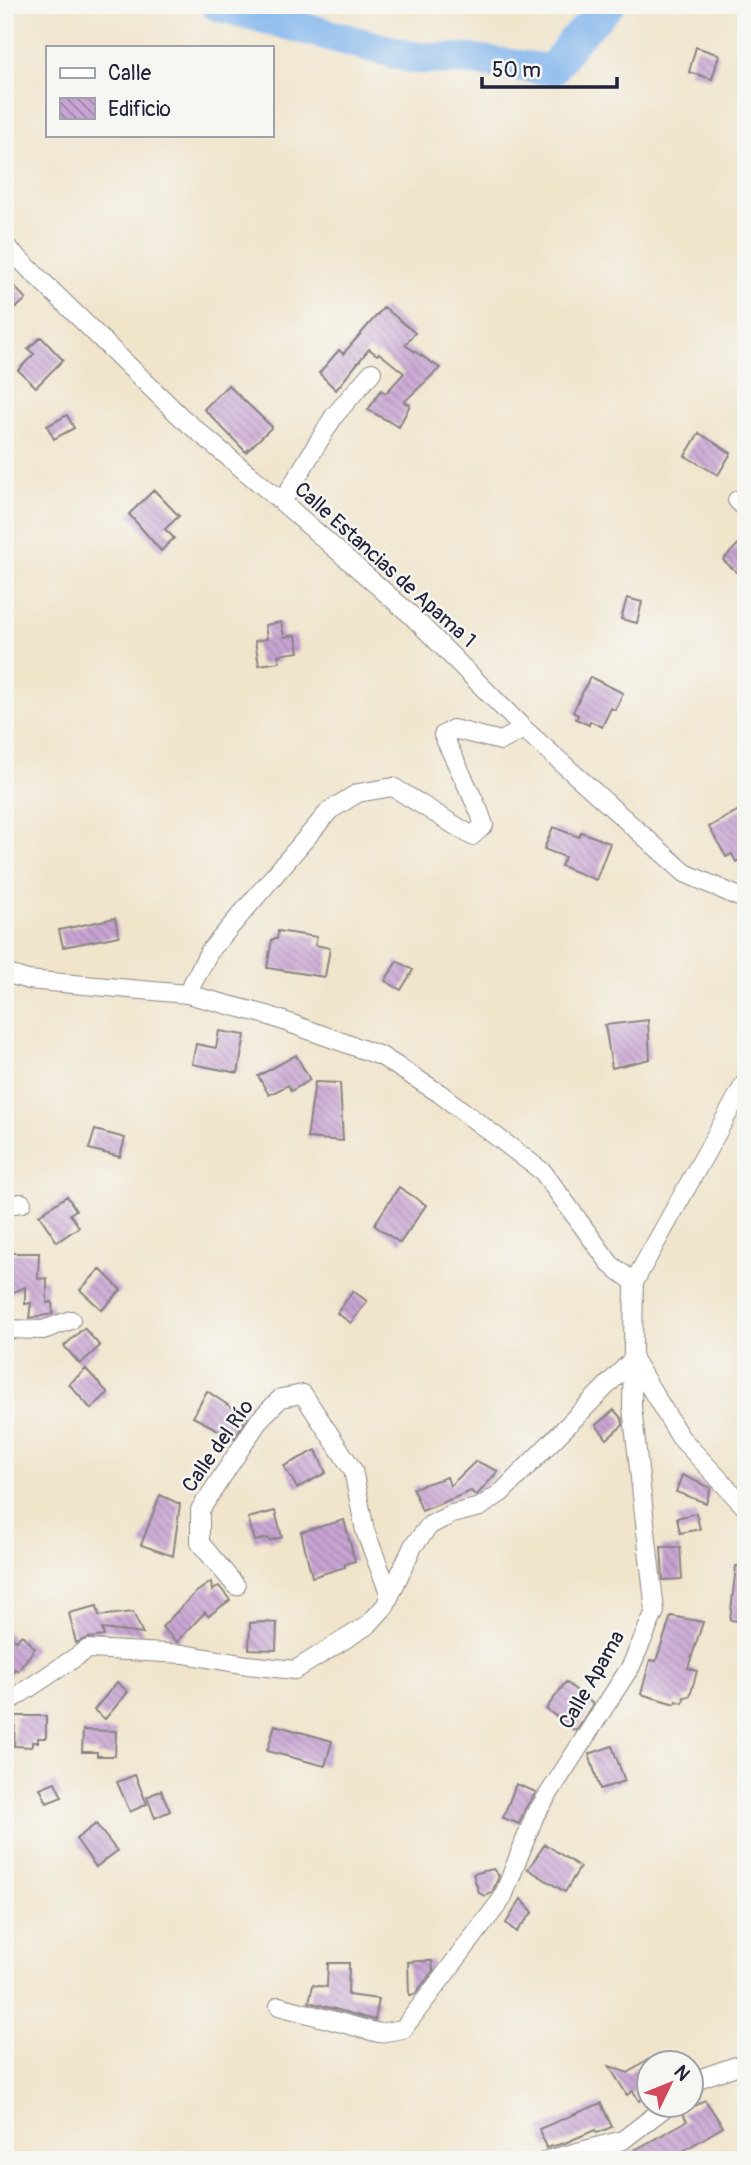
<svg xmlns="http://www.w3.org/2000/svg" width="751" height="2165" font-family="Pangolin,sans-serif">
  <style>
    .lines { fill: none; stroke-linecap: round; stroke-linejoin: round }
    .river { stroke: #7eb3ec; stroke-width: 32 }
    .building { fill: url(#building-back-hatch) }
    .minor-casing { stroke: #898383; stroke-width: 20 }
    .minor { stroke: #fff; stroke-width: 18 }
    .labels { text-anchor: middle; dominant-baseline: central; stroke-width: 5; stroke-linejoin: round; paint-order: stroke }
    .street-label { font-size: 21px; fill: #22223b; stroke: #f6f6f2 }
  </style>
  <defs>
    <pattern id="building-back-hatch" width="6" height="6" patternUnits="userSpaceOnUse" patternTransform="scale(1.75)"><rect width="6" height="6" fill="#c8a4d3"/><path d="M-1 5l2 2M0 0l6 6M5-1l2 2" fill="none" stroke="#a285ac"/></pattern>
  </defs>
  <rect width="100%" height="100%" fill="#f6f6f2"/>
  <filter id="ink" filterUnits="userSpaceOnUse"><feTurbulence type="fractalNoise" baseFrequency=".0143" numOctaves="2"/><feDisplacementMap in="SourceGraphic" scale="14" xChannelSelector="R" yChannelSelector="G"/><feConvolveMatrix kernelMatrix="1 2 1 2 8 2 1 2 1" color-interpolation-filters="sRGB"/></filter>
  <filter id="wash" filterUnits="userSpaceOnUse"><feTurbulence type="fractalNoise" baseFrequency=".00686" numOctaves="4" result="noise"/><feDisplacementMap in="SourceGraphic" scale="28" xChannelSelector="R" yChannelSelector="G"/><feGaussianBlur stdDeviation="1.57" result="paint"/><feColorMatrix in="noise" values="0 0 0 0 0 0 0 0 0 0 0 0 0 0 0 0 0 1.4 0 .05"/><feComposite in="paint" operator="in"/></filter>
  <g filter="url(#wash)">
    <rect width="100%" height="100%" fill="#f0e4cb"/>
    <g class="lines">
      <!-- river -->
      <path class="river" d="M217,5L415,58L473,60L552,70L573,41L609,5"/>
    </g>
    <g id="blocks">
      <!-- building -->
      <path class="building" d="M696,47L719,55L712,79L689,72Z
        M5,277L26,299L5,318Z
        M384,307L415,333L405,345L440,368L404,402L410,405L399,427L368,410L381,390L386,393L404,373L379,353L377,355L369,349L336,390L319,373L339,350L343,354Z
        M41,337L63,360L36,387L18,370L34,354L28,349Z
        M228,385L272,427L246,452L204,409Z
        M67,415L74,428L54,439L47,426Z
        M699,433L731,453L718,475L685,456Z
        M154,490L179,516L165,529L174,538L161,551L129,514Z
        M746,536V580L723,560Z
        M627,598L642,602L637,623L621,619Z
        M281,622L284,637L296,635L299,652L278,655L280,662L259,665L255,641L267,639L265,625Z
        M590,677L623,693L615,710L611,708L602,727L590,721L589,725L576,719L578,715L573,712Z
        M746,806V857L736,862L732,854L726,857L709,827Z
        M553,827L579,837L581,832L610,843L596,880L561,866L565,857L544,849Z
        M115,918L119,936L63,947L59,930Z
        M278,931L317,937L315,945L330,948L325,977L267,968L272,939H277Z
        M397,961L413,970L401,990L385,981Z
        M648,1020L650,1059L612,1068L605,1025Z
        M219,1031L245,1035L238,1073L192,1064L196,1044L216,1048Z
        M296,1055L310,1080L291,1091L288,1085L269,1095L258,1076Z
        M315,1082L340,1083L343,1141L307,1138Z
        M95,1130L125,1138L120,1157L89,1149Z
        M399,1187L426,1205L400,1243L374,1225Z
        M67,1196L76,1210L70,1214L79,1227L57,1242L39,1215Z
        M5,1253H39L38,1279L47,1278V1303L52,1302L53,1314L29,1318L31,1303L25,1304V1287L5,1296Z
        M100,1269L121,1290L102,1310L80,1290Z
        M353,1291L367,1301L351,1323L337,1313Z
        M84,1328L100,1346L80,1364L64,1346Z
        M86,1369L108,1393L91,1409L69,1384Z
        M207,1391L247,1418L234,1438L193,1417Z
        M614,1410L622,1419L623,1425L607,1439L596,1425Z
        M316,1450L326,1473L297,1488L284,1466Z
        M476,1461L498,1471L477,1495L476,1496L471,1491L422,1511L413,1488L447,1477L450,1486Z
        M682,1475L711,1488L706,1503L676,1492Z
        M160,1495L180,1504L173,1556L141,1545Z
        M275,1511L282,1537L269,1541L268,1538L255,1541L248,1518Z
        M696,1513L700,1529L680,1533L677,1518Z
        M344,1520L355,1561L345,1564V1567L312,1577L301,1532Z
        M661,1547H680L682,1579L663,1580Z
        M736,1566H746V1622L730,1620Z
        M211,1582L212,1591L219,1586L230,1600L208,1616L205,1612L177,1642L162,1627L195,1593Z
        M97,1606L99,1616L133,1612L143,1634L102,1629L104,1636L88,1638L76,1643L69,1613Z
        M671,1616L703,1622L688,1668L697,1671L690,1696L684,1697L683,1703L676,1701L675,1704L641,1694L650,1660L656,1661Z
        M263,1622L277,1623L276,1650L249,1649L250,1623Z
        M5,1630L16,1641L22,1635L35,1648L18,1671L15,1669L5,1680Z
        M117,1682L128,1692L105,1719L94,1710Z
        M566,1682L593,1704L576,1731L546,1709Z
        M15,1716H46V1738H38V1742H32V1747L14,1746Z
        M275,1725L332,1741L325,1766L267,1751Z
        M83,1730L116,1731L115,1756H97V1752H82Z
        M612,1746L625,1781L600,1789L589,1754Z
        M135,1775L147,1804L130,1812L117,1782Z
        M55,1782L62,1797L47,1803L40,1788Z
        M516,1784L536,1792L525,1809L519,1824L503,1818Z
        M161,1790L170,1811L155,1818L147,1797Z
        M96,1824L117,1851L96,1867L76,1839Z
        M545,1844L580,1867L565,1892L528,1869Z
        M493,1869L499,1876L492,1893L485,1896L479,1893L473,1874Z
        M521,1899L533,1912L516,1932L506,1923Z
        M419,1961H432L433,1971L415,1994L409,1995L408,1962Z
        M328,1963H349L348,1995L379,1999L375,2020L309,2002L313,1985L327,1987Z
        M649,2059V2094L639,2101L633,2091L627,2095L609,2066L628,2073Z
        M705,2100L723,2127L668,2160H617L687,2121L682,2113Z
        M601,2103L612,2127L597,2133L595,2130L565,2143L546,2148L539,2129Z"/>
    </g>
  </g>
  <g filter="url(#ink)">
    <use href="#blocks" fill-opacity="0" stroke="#898383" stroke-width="2"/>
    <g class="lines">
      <defs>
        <path id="minor" d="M5,245L182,418L282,502L412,616L524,729L685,873L746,900
          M737,500L746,509
          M282,502L334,416L372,372
          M5,973L28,980L187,994L267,1015L381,1056L439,1093L543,1172L611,1265L634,1282
          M187,994L209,952L330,810L358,793L393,787L472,836L484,825L479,811L443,735L453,729L501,741L524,729
          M5,1205L22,1203
          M5,1329L43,1330L71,1320
          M633,1359L680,1437L746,1508
          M236,1586L200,1543V1510L260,1419L281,1398L303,1394L353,1470L365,1531L390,1595
          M5,1704L88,1649L184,1654L247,1665L295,1670L368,1625L385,1606L413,1546L430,1525L452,1514L480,1507L502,1492L633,1359
          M279,2006L379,2033L403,2029L502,1899L535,1815L631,1666L655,1611L632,1407L634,1282L746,1081
          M692,2086L701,2078L742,2064H746
          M547,2160L623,2140L667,2106"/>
      </defs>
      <!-- minor casing -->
      <use href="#minor" class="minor-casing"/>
      <!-- minor -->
      <use href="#minor" class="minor"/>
    </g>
  </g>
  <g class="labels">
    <!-- street labels -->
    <g class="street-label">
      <text transform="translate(385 565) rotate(42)">Calle Estancias de Apama 1</text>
      <text transform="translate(218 1446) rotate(-55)">Calle del Río</text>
      <text transform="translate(592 1680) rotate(-60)">Calle Apama</text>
    </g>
  </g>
  <!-- margin -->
  <rect width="751" height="2165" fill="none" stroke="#f6f6f2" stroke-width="28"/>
  <!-- legend -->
  <rect x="46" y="46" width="228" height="91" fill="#f6f6f2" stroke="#a1a1a9" stroke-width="2"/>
  <rect x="60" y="68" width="35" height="10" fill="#ffffff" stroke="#a1a1a9" stroke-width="2"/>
  <text x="108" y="80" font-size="21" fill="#22223b">Calle</text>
  <rect x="60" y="98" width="35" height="21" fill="url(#building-back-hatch)" stroke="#a1a1a9" stroke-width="2"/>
  <text x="108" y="116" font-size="21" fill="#22223b">Edificio</text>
  <!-- north arrow -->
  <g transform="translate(670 2084) rotate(47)"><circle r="33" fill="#f6f6f2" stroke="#a1a1a9" stroke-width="2"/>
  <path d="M0-5L12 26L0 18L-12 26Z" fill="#d1495b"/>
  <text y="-10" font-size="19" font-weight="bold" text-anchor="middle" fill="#22223b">N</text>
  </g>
  <!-- scale -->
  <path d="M482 77v10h135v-10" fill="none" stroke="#22223b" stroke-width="3.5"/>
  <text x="492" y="77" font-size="21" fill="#22223b" stroke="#f6f6f2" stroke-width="5" paint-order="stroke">50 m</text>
</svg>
